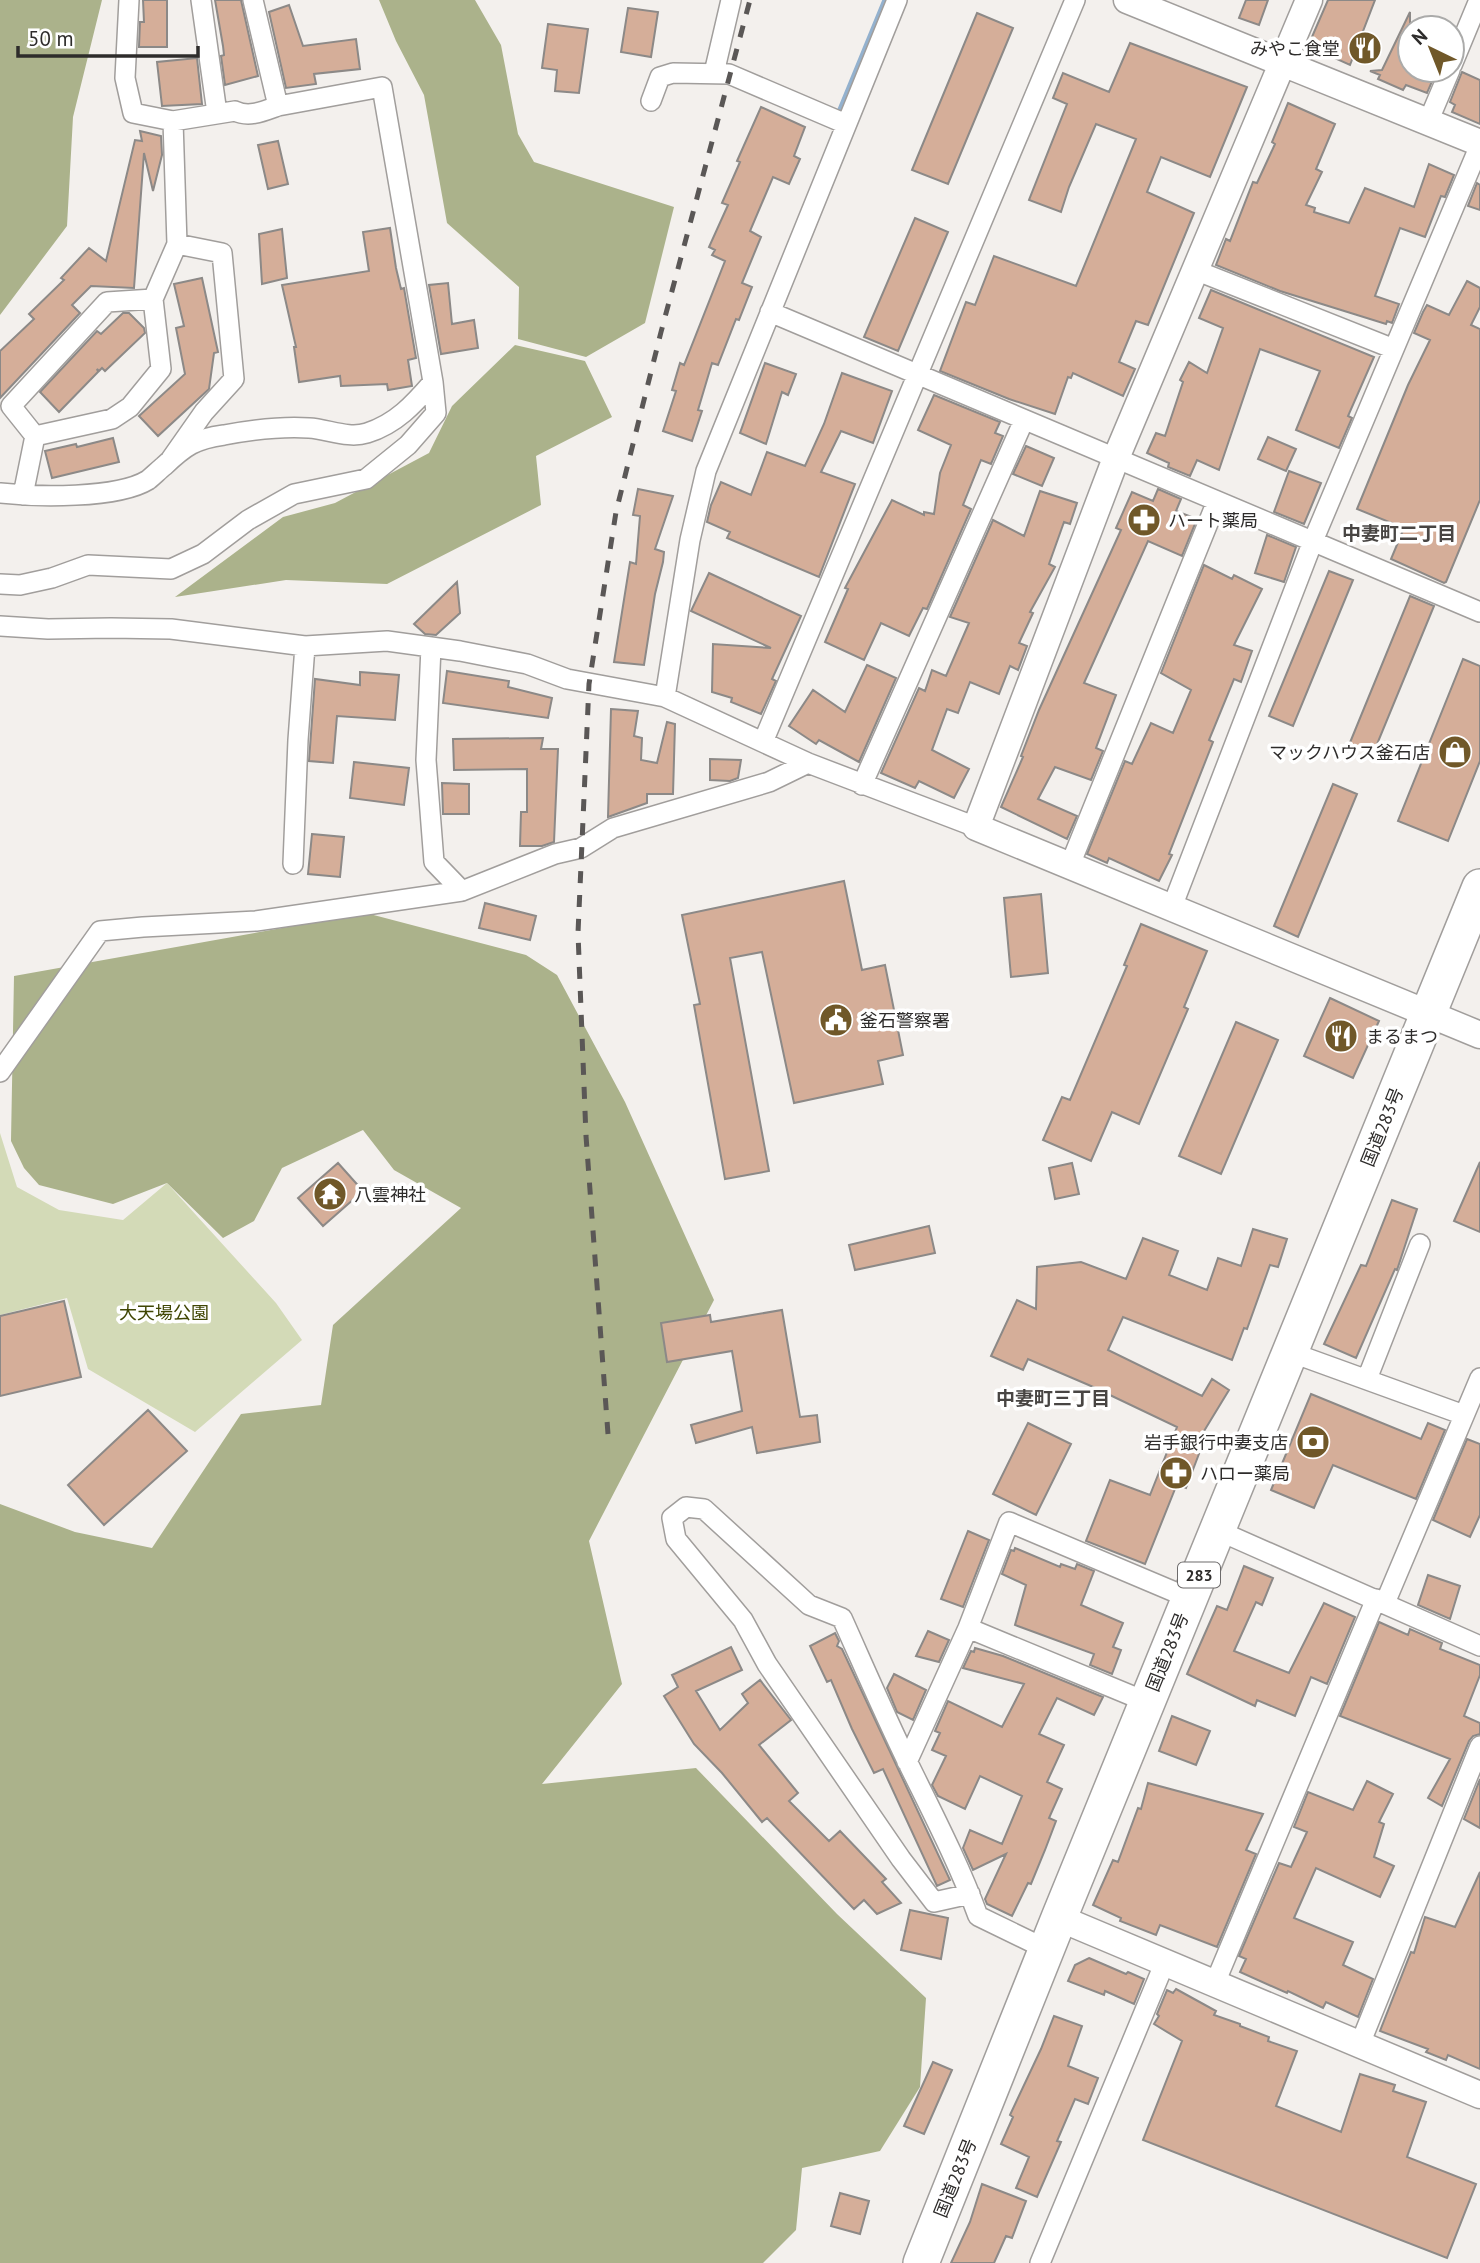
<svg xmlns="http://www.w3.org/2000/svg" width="1480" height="2263" font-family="'PT Sans','Noto Sans JP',sans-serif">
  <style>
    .green { fill: #d3dab7 }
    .forest { fill: #abb28b }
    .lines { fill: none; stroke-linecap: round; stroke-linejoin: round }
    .stream { stroke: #93b1ce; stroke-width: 7 }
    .building { fill: #d5ae99; stroke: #8c8987; stroke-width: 2 }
    .street-casing { stroke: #a19e9c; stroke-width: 22 }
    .secondary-casing { stroke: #a19e9c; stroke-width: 29 }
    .highway-casing { stroke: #a19e9c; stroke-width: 38 }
    .street { stroke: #fff; stroke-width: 19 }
    .secondary { stroke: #fff; stroke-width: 26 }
    .highway { stroke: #fff; stroke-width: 35 }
    .rail { stroke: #5a5756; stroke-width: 5; stroke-dasharray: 12 12; stroke-linecap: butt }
    .labels { text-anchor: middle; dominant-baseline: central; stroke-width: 7; stroke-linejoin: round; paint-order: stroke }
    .shield { fill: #fff; stroke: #6d6b6b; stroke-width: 2 }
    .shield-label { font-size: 16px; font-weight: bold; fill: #2e2c2b }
    .poi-label { font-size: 18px; fill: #2e2c2b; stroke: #fff; text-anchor: start }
    .street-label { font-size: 18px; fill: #2e2c2b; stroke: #fff }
    .park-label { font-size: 18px; fill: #404604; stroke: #fff }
    .neighbourhood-label { font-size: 19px; font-weight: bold; fill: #484543; stroke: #fff }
  </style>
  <rect width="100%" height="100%" fill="#f3f0ed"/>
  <!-- green -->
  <path class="green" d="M0,1133L17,1187L59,1210L123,1220L167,1183L276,1303L302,1340L195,1432L88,1369L67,1298L0,1315Z"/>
  <!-- forest -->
  <path class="forest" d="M0,0H102L73,117L67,226L0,315Z
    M379,0H475L501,45L518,134L534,162L674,207L645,323L586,357L518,339L519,287L447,223L424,95L396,41Z
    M515,345L585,361L612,417L536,456L541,505L387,584L286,580L175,597L283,517L335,503L429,453L452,406Z
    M366,913L526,955L557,975L625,1102L714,1300L589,1541L622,1684L542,1784L696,1768L837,1914L926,1998L920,2087L880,2151L802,2168L796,2230L763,2263H0V1504L75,1532L152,1548L241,1414L321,1405L333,1325L461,1208L394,1170L363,1130L282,1168L254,1221L223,1238L167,1183L113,1204L39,1185L24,1168L11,1141L14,976Z"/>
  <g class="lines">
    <!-- stream -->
    <path class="stream" d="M840,112L886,0"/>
  </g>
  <!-- building -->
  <path class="building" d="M143,0H167V47H139L140,22H144Z
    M215,0H241L258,76L225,85L221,56L224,55L223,46Z
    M1246,0H1268L1259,25L1239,18Z
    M1328,0H1375L1350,65L1308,46Z
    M289,5L303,46L356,39L360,69L314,74L316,84L286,88L269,12Z
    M628,8L658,12L651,57L621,52Z
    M1410,12V70H1437L1427,93L1406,85L1403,90L1378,79L1380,75L1370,71L1382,70Z
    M977,13L1013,28L948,184L912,170Z
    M548,24L588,29L579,93L555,91L557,70L542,68Z
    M1130,43L1247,87L1210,177L1161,157L1147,192L1194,213L1148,325L1136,321L1119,362L1135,369L1123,396L1073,373L1071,378L1068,377L1055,414L1009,399L940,371L966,302L975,305L994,256L1076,286L1136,139L1096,124L1069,187L1061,212L1029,200L1067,104L1053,98L1063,73L1109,92Z
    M197,58L202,104L162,106L157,62Z
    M1462,72L1480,80V124L1452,112L1455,105L1450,102Z
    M1288,103L1335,124L1316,169L1322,172L1306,205L1315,208L1314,212L1349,223L1365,188L1414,207L1429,164L1454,175L1445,197L1441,196L1425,237L1400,228L1375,296L1399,304L1392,323L1387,321L1386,324L1280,291L1216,265L1226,239L1230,241L1253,182L1257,183L1275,144L1272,142Z
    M761,107L805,127L794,156L800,159L789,184L773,177L750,231L761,237L742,283L752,287L739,320L736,319L718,365L712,363L698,410L702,411L692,441L663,431L676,391L672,390L680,363L684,365L725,261L712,255L715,250L709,247L728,205L722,203L740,162L737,161Z
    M140,131L161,136L162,155L153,191L144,153L134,288L91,286L72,305L80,313L0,398V351L34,319L29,314L64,280L61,278L89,248L106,261L135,140L142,141Z
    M278,141L288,184L268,189L258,145Z
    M1477,183L1480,185V210L1468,206Z
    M915,218L948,232L898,351L864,337Z
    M390,228L396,268L401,289L404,288L416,358L408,360L412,386L388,390L387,384L341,386L340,376L299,382L294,347H296L282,285L369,271L363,232Z
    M282,229L287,278L262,284L259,234Z
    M202,278L218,352L214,353L209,389L158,436L139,416L185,374L176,328L184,326L174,284Z
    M1467,281L1480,288V307L1471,325L1480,329V500L1446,582L1444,583L1391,559L1404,528L1357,509L1408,385L1430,340L1414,333L1423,312L1427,305L1449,315Z
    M448,283L452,324L474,320L478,348L441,354L429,285Z
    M1211,290L1374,357L1348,416L1352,418L1339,448L1296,430L1320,371L1260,349L1219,470L1197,460L1190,476L1168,467L1169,463L1147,453L1156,433L1165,436L1183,382L1180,380L1189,362L1207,373L1223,328L1199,318Z
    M123,313H129L144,328L145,333L105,371L102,368L99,371L97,369L98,372L59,412L40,392L97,331L101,334Z
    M765,363L796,374L788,395L782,392L766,444L740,433Z
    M842,373L892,391L873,443L841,431L821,472L855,484L819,577L727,538L730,532L707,522L711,505L721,482L751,495L767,452L805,466L824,424Z
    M934,395L1000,422L995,433L1003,436L991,464L981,460L963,505L971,509L927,609L923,608L909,636L881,623L864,660L825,642L848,589L845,588L892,500L924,515V512L934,514L940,473L951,445L918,430Z
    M1268,437L1296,449L1286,471L1258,459Z
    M113,438L119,462L52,478L45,451L76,444L77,447Z
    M1026,446L1054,458L1042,486L1013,474Z
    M1289,471L1321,483L1304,524L1274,512Z
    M638,489L673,496L655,549L664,552L663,562L655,594L644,665L614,662L630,562L636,564L640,516L633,515Z
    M1158,489L1181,499L1176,511L1197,519L1182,556L1148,541L1084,683L1116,695L1096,748L1103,751L1091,780L1055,767L1038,799L1077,816L1067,839L1001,807L1023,757L1021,756L1039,710L1121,530L1116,528L1132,492L1153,501Z
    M1040,491L1077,503L1070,524L1064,522L1049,564L1055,567L1030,612L1033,613L1019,643L1027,646L1018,670L1010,666L999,694L970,682L958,713L947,709L932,750L969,769L954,798L919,781L915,788L881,773L919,688L925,691L932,670L946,676L969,623L950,617L993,520L1024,536Z
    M1267,535L1296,547L1284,582L1255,573Z
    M1204,565L1232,579L1234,575L1262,589L1234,645L1252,651L1241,682L1234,679L1209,740L1213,742L1169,854L1172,855L1159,881L1109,858L1107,863L1087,854L1125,761L1132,764L1151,723L1173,733L1191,690L1161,673Z
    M1329,571L1353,580L1293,726L1269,716Z
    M709,573L801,616L772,679L776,681L761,714L731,702L732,698L712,692L713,644L771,648L691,611Z
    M457,582L460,613L436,635L425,634L414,624Z
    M1410,596L1434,606L1373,754L1349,745Z
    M1463,659L1480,666V761L1448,841L1398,821Z
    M867,665L896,678L859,762L819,740L816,744L789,726L813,690L845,712Z
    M447,671L509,681L508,687L552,698L548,718L443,703Z
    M360,672L399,675L395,720L337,716L333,763L309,761L315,679L360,685Z
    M611,709L638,711L634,736L642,738L641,760L657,763L667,722L675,724L673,794H647V803L608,817Z
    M543,738L541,749H558L554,842L542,846H520L521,812H527V769L454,770L453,739Z
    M710,759L741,760L738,778L730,781L710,780Z
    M354,762L409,768L404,805L350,798Z
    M442,783L469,784V814H443Z
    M1333,784L1357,794L1298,937L1274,926Z
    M312,834L344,837L340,877L308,874Z
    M844,881L862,970L885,965L903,1055L878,1061L883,1084L794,1103L762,952L730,958L769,1171L725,1179L694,1005L700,1004L682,915Z
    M1041,894L1048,973L1011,977L1004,898Z
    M485,903L536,916L530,940L479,928Z
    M1141,924L1207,951L1184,1007L1188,1009L1139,1124L1112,1112L1091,1161L1043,1140L1062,1097L1070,1100L1127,966L1124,965Z
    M1330,998L1379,1021L1353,1078L1304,1056Z
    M1236,1022L1278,1040L1221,1174L1179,1156Z
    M1480,1162V1232L1454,1221Z
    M338,1163L363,1191L323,1226L298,1198Z
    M1072,1163L1079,1194L1055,1199L1049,1168Z
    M1392,1200L1417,1209L1397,1270L1395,1269L1356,1358L1324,1344L1361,1265L1366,1266Z
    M929,1226L935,1253L855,1270L849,1245Z
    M1253,1229L1287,1239L1278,1267L1270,1265L1247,1329L1244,1328L1232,1360L1123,1317L1108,1350L1202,1396L1212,1379L1229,1390L1201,1436L1205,1438L1186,1488L1177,1484L1145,1564L1086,1541L1110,1480L1150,1495L1177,1427L1091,1386L1028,1359L1023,1370L991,1356L1017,1300L1036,1309L1037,1267L1081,1262L1126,1279L1143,1238L1178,1251L1169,1275L1207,1290L1218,1258L1241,1266Z
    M64,1301L81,1377L0,1396V1316Z
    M782,1310L800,1417L817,1415L820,1442L757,1453L752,1427L696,1443L691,1425L742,1411L732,1351L667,1362L661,1323L710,1315L711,1322Z
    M1311,1394L1421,1439L1428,1423L1445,1430L1416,1499L1333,1465L1314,1508L1271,1490Z
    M148,1410L187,1451L104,1525L68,1485Z
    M1028,1423L1071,1444L1036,1515L993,1494Z
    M1467,1439L1480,1444V1515L1470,1537L1433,1520Z
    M968,1531L989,1540L963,1607L941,1599Z
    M1015,1548L1060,1567L1061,1564L1075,1569L1077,1564L1094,1571L1081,1605L1123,1623L1113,1647L1121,1650L1112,1674L1090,1665L1094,1654L1015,1625L1026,1585L1002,1574L1011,1550L1014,1551Z
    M1244,1566L1273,1578L1262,1605L1256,1602L1234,1651L1289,1673L1324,1603L1355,1617L1327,1684L1311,1677L1295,1716L1257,1700L1255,1706L1187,1674L1217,1606L1227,1610Z
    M1428,1575L1460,1586L1450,1619L1418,1605Z
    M1379,1622L1408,1635L1410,1629L1442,1643L1440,1649L1480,1665V1675L1464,1716L1480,1723V1734L1473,1736L1469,1741L1442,1806L1428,1798L1450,1759L1340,1716Z
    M928,1631L949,1640L939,1662L916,1656Z
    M835,1633L839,1641L837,1646L842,1649L950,1880L937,1886L883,1769L874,1773L852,1729L831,1680L827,1682L810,1646Z
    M731,1647L742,1670L696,1691L720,1730L748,1703L742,1694L760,1680L791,1720L759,1745L798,1793L789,1801L829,1841L840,1831L886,1879L882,1882L901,1903L877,1914L864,1900L854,1909L767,1818L762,1822L722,1773L694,1744L664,1696L678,1687L672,1675Z
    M975,1648L1003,1656L1103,1697L1094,1715L1057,1698L1039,1734L1064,1745L1047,1782L1062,1789L1049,1818L1056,1821L1045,1850L1031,1884L1028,1883L1012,1916L987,1904L985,1899L1006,1854L973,1870L963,1848L970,1830L1002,1844L1022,1796L980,1776L965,1809L938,1796L932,1785L946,1756L932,1750L940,1733L935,1731L948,1701L1002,1727L1024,1684L963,1668L971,1651L974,1652Z
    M894,1674L926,1690L913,1720L897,1712L887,1688Z
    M1172,1716L1210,1731L1196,1765L1159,1751Z
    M1480,1779V1828L1464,1819Z
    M1367,1781L1393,1794L1379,1822L1384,1824L1374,1857L1394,1866L1380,1897L1316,1868L1294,1918L1353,1942L1343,1965L1373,1979L1358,2017L1326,2002L1323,2008L1288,1991L1287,1993L1240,1972L1246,1959L1239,1956L1279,1863L1291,1867L1307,1832L1294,1827L1308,1792L1353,1810Z
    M1148,1783L1263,1814L1246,1850L1256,1854L1217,1947L1160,1925L1156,1935L1120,1921L1121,1918L1093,1905L1113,1860L1118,1862L1138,1808L1141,1809Z
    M1480,1872V2069L1448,2055L1446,2060L1426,2052L1428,2049L1380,2031L1411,1952L1414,1953L1425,1917L1455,1927Z
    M910,1910L948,1918L941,1959L901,1950Z
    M1089,1958L1126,1974L1128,1972L1144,1979L1134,2004L1105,1991L1104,1995L1068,1981L1075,1965Z
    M1176,1989L1216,2011L1214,2015L1240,2024V2026L1269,2037L1268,2041L1297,2051L1276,2106L1341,2132L1360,2074L1395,2085L1393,2091L1426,2102L1407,2157L1476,2184L1447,2258L1143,2140L1182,2041L1154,2024L1159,2016L1157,2014L1167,1990L1173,1993Z
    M1054,2016L1082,2026L1068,2066L1098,2078L1088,2104L1075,2099L1057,2141L1061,2142L1037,2197L1016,2188L1029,2157L1001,2144L1013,2117L1010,2115L1041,2049Z
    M933,2062L952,2070L924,2134L904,2126Z
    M982,2184L1026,2201L1012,2238L1006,2236L994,2263H951L970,2222Z
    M840,2193L869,2201L860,2234L831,2226Z"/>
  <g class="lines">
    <defs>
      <path id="street" d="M129,0L125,78L133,113L173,121
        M201,0L217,113
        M253,0L278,106
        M1452,65L1479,0
        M714,73L731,0
        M651,101L660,77L673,73L729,74L846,124
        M1428,122L1450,70
        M1195,270L1394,349
        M153,299L161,369L130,407L112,419L35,436L11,406L107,302L153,299L177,244
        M770,312L1480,612
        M0,493C36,497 117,499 148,480C153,476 159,470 164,466C185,446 195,439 224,435C251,430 281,426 309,428C328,429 348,439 367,433C396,424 414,404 433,382L382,87L278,106C264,111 249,118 235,111L173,121L177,244L222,253L234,379L204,412L171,459
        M23,495L35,436
        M0,584L20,585L52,578L88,565L171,569L203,554L248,520L294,494L366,479L408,445L436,413L433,382
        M0,626L48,629L111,628L171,629L305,646L387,641L460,651L527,664L567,679L665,697L808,763L976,827
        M431,647L426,760L434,862L462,891
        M665,697L690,540L706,471L897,0
        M763,742L1075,0
        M862,785L1024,420
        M293,864L298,740L305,646
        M1070,865L1217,501
        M1172,907L1313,541L1480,145
        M0,1072L100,931L143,927L256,921L462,891L555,854L581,848L613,828L769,782L808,763
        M1290,1352L1464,1415
        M1367,1379L1420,1244
        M1217,1530L1480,1646
        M1385,1603L1480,1378
        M968,1628L1147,1702
        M907,1762L968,1628L1009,1522L1189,1598
        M970,1894L934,1902L901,1859L767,1664L743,1620L676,1539L672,1518L686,1507L704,1509L809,1605L842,1618C864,1667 885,1716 909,1765C933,1814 959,1864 978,1916L1046,1949
        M1215,1983L1376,1599
        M1360,2044L1480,1746
        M1040,2263L1165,1962"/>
      <path id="secondary" d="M1127,0L1480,143
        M1309,0L1116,458L976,827L1480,1035
        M1059,1918L1480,2095"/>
      <path id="highway" d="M921,2263L1059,1918L1480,887"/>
    </defs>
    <!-- street casing -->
    <use href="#street" class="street-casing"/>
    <!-- secondary casing -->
    <use href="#secondary" class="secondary-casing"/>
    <!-- highway casing -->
    <use href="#highway" class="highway-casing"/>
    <!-- street -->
    <use href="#street" class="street"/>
    <!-- secondary -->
    <use href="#secondary" class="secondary"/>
    <!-- highway -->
    <use href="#highway" class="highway"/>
    <!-- rail -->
    <path class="rail" d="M608,1434L586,1136L578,933L589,684L616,512L661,332L750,0"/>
  </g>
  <!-- icons -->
  <defs>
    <symbol id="restaurant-disc" viewBox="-11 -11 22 22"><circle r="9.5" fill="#705829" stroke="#fff"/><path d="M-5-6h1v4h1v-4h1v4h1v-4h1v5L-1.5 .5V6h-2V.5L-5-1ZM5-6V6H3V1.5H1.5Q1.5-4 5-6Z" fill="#fff"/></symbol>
    <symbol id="pharmacy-disc" viewBox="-11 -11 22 22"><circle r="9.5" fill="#705829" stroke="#fff"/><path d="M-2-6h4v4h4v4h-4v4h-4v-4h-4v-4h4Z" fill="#fff"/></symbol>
    <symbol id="shop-disc" viewBox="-11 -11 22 22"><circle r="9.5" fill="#705829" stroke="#fff"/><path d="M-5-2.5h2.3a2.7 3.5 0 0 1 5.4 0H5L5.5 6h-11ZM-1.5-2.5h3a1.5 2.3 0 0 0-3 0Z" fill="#fff"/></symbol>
    <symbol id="civic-disc" viewBox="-11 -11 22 22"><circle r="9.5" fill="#705829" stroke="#fff"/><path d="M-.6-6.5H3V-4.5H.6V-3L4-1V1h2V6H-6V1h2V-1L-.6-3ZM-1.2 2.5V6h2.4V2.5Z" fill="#fff"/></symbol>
    <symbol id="temple-disc" viewBox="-11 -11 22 22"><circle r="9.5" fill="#705829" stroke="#fff"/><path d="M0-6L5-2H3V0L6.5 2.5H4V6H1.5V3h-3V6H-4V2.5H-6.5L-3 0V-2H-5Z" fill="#fff"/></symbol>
    <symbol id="bank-disc" viewBox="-11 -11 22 22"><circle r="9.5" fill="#705829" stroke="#fff"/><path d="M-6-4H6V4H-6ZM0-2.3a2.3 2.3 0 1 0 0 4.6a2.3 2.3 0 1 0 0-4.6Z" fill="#fff"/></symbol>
  </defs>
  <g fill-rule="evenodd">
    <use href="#restaurant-disc" x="1346" y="29" width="38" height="38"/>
    <use href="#pharmacy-disc" x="1125" y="501" width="38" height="38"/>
    <use href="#shop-disc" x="1436" y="733" width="38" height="38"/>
    <use href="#civic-disc" x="817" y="1001" width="38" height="38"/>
    <use href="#restaurant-disc" x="1322" y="1017" width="38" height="38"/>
    <use href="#temple-disc" x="311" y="1175" width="38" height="38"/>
    <use href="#bank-disc" x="1294" y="1423" width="38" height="38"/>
    <use href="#pharmacy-disc" x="1157" y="1454" width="38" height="38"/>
  </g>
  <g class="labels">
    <!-- shield labels -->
    <rect class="shield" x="1178" y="1562.5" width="42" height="25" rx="5"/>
    <g class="shield-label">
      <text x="1199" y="1575">283</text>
    </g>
    <!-- poi labels -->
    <g class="poi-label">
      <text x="1340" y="48" text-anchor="end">みやこ食堂</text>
      <text x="1168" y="520">ハート薬局</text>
      <text x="1430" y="752" text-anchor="end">マックハウス釜石店</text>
      <text x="860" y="1020">釜石警察署</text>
      <text x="1366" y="1036">まるまつ</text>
      <text x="354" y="1194">八雲神社</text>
      <text x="1288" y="1442" text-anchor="end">岩手銀行中妻支店</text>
      <text x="1200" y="1473">ハロー薬局</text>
    </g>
    <!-- street labels -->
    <g class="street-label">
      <text transform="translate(1382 1127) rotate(-68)">国道283号</text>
      <text transform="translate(1167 1652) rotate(-68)">国道283号</text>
      <text transform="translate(955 2178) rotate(-68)">国道283号</text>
    </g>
    <!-- park labels -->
    <g class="park-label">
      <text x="164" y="1312">大天場公園</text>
    </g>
    <!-- neighbourhood labels -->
    <g class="neighbourhood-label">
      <text x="1399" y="533">中妻町二丁目</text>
      <text x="1053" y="1398">中妻町三丁目</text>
    </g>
  </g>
  <!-- north arrow -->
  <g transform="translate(1431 49) rotate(317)"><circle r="33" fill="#ffffff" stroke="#ababaa" stroke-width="2"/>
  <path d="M0-5L12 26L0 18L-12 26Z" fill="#705829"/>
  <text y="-10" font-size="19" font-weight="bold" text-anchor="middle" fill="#2e2c2b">N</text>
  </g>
  <!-- scale -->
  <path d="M18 46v10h180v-10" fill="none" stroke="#2e2c2b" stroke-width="3.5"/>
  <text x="28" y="46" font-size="21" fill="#2e2c2b" stroke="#ffffff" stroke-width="5" paint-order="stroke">50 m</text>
</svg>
